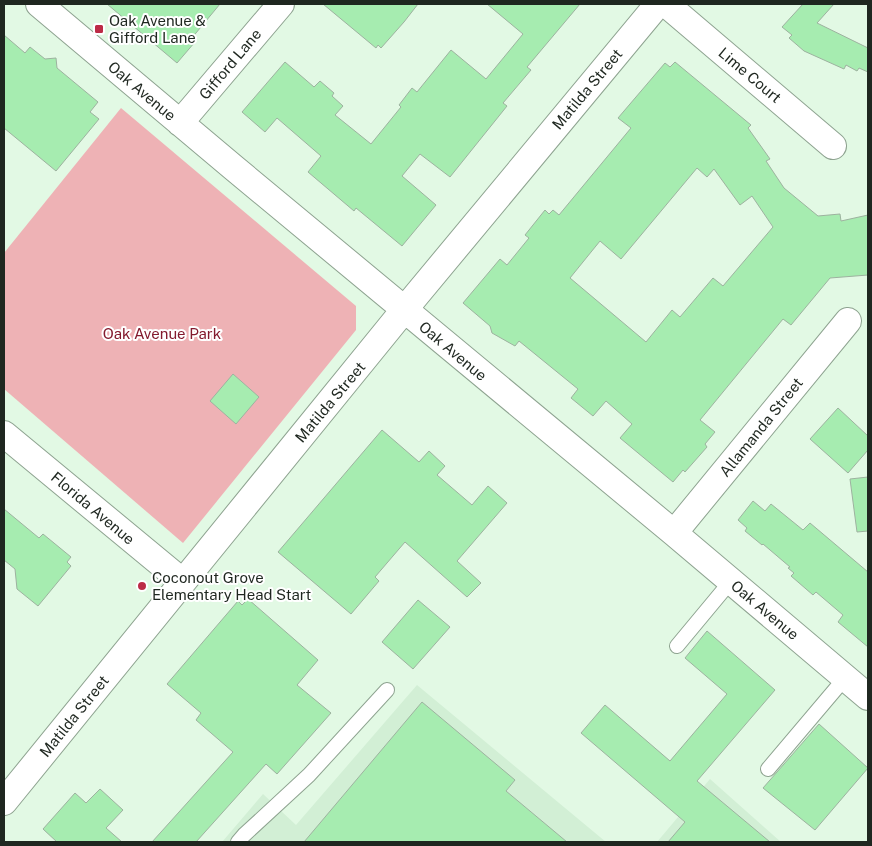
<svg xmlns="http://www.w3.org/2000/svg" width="872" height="846" font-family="'Public Sans',sans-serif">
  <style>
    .built { fill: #d2efd5 }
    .green { fill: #eeb2b5 }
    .building { fill: #a6ecb0; stroke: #9db29f; fill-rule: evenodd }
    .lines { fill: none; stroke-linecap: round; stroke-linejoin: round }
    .lane-casing { stroke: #8ea390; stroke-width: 16 }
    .street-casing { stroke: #8ea390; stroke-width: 28 }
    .lane { stroke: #fff; stroke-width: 14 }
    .street { stroke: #fff; stroke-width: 26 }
    .poi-dot { fill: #bc2b46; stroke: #fff; stroke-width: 2 }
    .labels { text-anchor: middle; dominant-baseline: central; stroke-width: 4; stroke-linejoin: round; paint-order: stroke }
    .poi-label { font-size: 15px; fill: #1f2720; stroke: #fff; text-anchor: start }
    .street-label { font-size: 15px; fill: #1f2720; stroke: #fff }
    .park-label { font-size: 15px; fill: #831a2e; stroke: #fff }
  </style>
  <rect width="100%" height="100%" fill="#e2f9e4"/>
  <!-- built -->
  <path class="built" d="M417,685L606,842H222L263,794L296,825Z
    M710,779L781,842H657Z"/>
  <!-- green -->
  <path class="green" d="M121,108L356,306V330L183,543L4,389V253Z"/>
  <!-- building -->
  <path class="building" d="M107,4H220L191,39L195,42L177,63Z
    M323,4H418L404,22L381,48L378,45L376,48Z
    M487,4H580L527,67L531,70L503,103L507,106L450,177L420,154L402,176L436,205L402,246L356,208L354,211L308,172L321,156L277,118L265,132L242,112L285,62L314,87L320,81L334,93L332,96L343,106L335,115L371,144L401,107L399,105L412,88L417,92L451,50L486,79L523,34Z
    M803,4H834L817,23L868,48V72L859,68L857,71L846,65L844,69L804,51L789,38L792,35L782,27Z
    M4,35L25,53L30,47L45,59L56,58L57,68L98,102L90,112L99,119L56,171L4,128Z
    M675,62L751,125L748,128L770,159L766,161L784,188L818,216L840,214L841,221L868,215V275L830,278L791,325L783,319L700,420L715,432L705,444L707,447L685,472L683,470L673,482L620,438L632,424L606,401L593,416L571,398L578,389L519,341L515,346L492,333L490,326L463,303L500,259L507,265L529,238L525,235L545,210L549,214L553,210L559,215L631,128L618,118L665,63L670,67ZM697,168L707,177L714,169L740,205L752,196L773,227L723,286L713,278L680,317L672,310L646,342L570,278L600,241L621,259Z
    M233,374L259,397L236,424L210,401Z
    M838,408L868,436V450L848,473L810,439Z
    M382,430L419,462L429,451L445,466L437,475L472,505L488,486L507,503L457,561L481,583L467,597L405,542L375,577L379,581L351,614L278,552Z
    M868,477V531L857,532L850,479Z
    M753,501L765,511L771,504L803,530L810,523L868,572V647L838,622L843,615L816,592L813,595L791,576L794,573L788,568L790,567L763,544L762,545L745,531L747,528L738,520Z
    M4,509L39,538L43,534L71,557L67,562L71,566L38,606L17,589L15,569L4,560Z
    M248,599L318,660L297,685L331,713L277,774L266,764L196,842H152L233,752L196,720L201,713L167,684L238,601L242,605Z
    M418,600L450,627L413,669L382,642Z
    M707,631L775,690L697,781L770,842H668L685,822L581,733L605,705L670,761L727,694L685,658Z
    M422,702L515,780L506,791L567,842H304Z
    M819,724L868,768L815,830L763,788Z
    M100,789L123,810L106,828L122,842H57L43,829L75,793L86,803Z"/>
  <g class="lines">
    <defs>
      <path id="lane" d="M677,646L731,581
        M768,769L845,678
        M238,842L244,835L309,775L387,690"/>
      <path id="street" d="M39,4L234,168L674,533L868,697
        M666,4L833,146
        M180,123L281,4
        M4,434L183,582
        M674,533L848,321
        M4,802L404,310L658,4"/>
    </defs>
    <!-- lane casing -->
    <use href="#lane" class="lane-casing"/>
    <!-- street casing -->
    <use href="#street" class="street-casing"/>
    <!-- lane -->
    <use href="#lane" class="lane"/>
    <!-- street -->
    <use href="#street" class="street"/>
  </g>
  <!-- markers -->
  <g class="poi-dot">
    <rect x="94" y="24" width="10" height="10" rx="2.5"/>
    <circle cx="142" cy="586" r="5"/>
  </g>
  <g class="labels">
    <!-- poi labels -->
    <g class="poi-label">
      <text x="109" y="20">Oak Avenue &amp;<tspan x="109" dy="17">Gifford Lane</tspan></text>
      <text x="152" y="577">Coconout Grove<tspan x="152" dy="17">Elementary Head Start</tspan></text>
    </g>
    <!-- street labels -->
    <g class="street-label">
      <text transform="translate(230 64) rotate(-50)">Gifford Lane</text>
      <text transform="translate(750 75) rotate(40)">Lime Court</text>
      <text transform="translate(587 89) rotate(-50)">Matilda Street</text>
      <text transform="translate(142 91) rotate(40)">Oak Avenue</text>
      <text transform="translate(453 351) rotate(40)">Oak Avenue</text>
      <text transform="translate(330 402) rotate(-50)">Matilda Street</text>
      <text transform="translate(761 427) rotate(-51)">Allamanda Street</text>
      <text transform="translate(93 508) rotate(40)">Florida Avenue</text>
      <text transform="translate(765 610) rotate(40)">Oak Avenue</text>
      <text transform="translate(74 716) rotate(-51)">Matilda Street</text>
    </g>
    <!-- park labels -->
    <g class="park-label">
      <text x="162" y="333">Oak Avenue Park</text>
    </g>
  </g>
  <!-- border -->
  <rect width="872" height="846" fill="none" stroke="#1f2720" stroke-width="10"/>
</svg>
